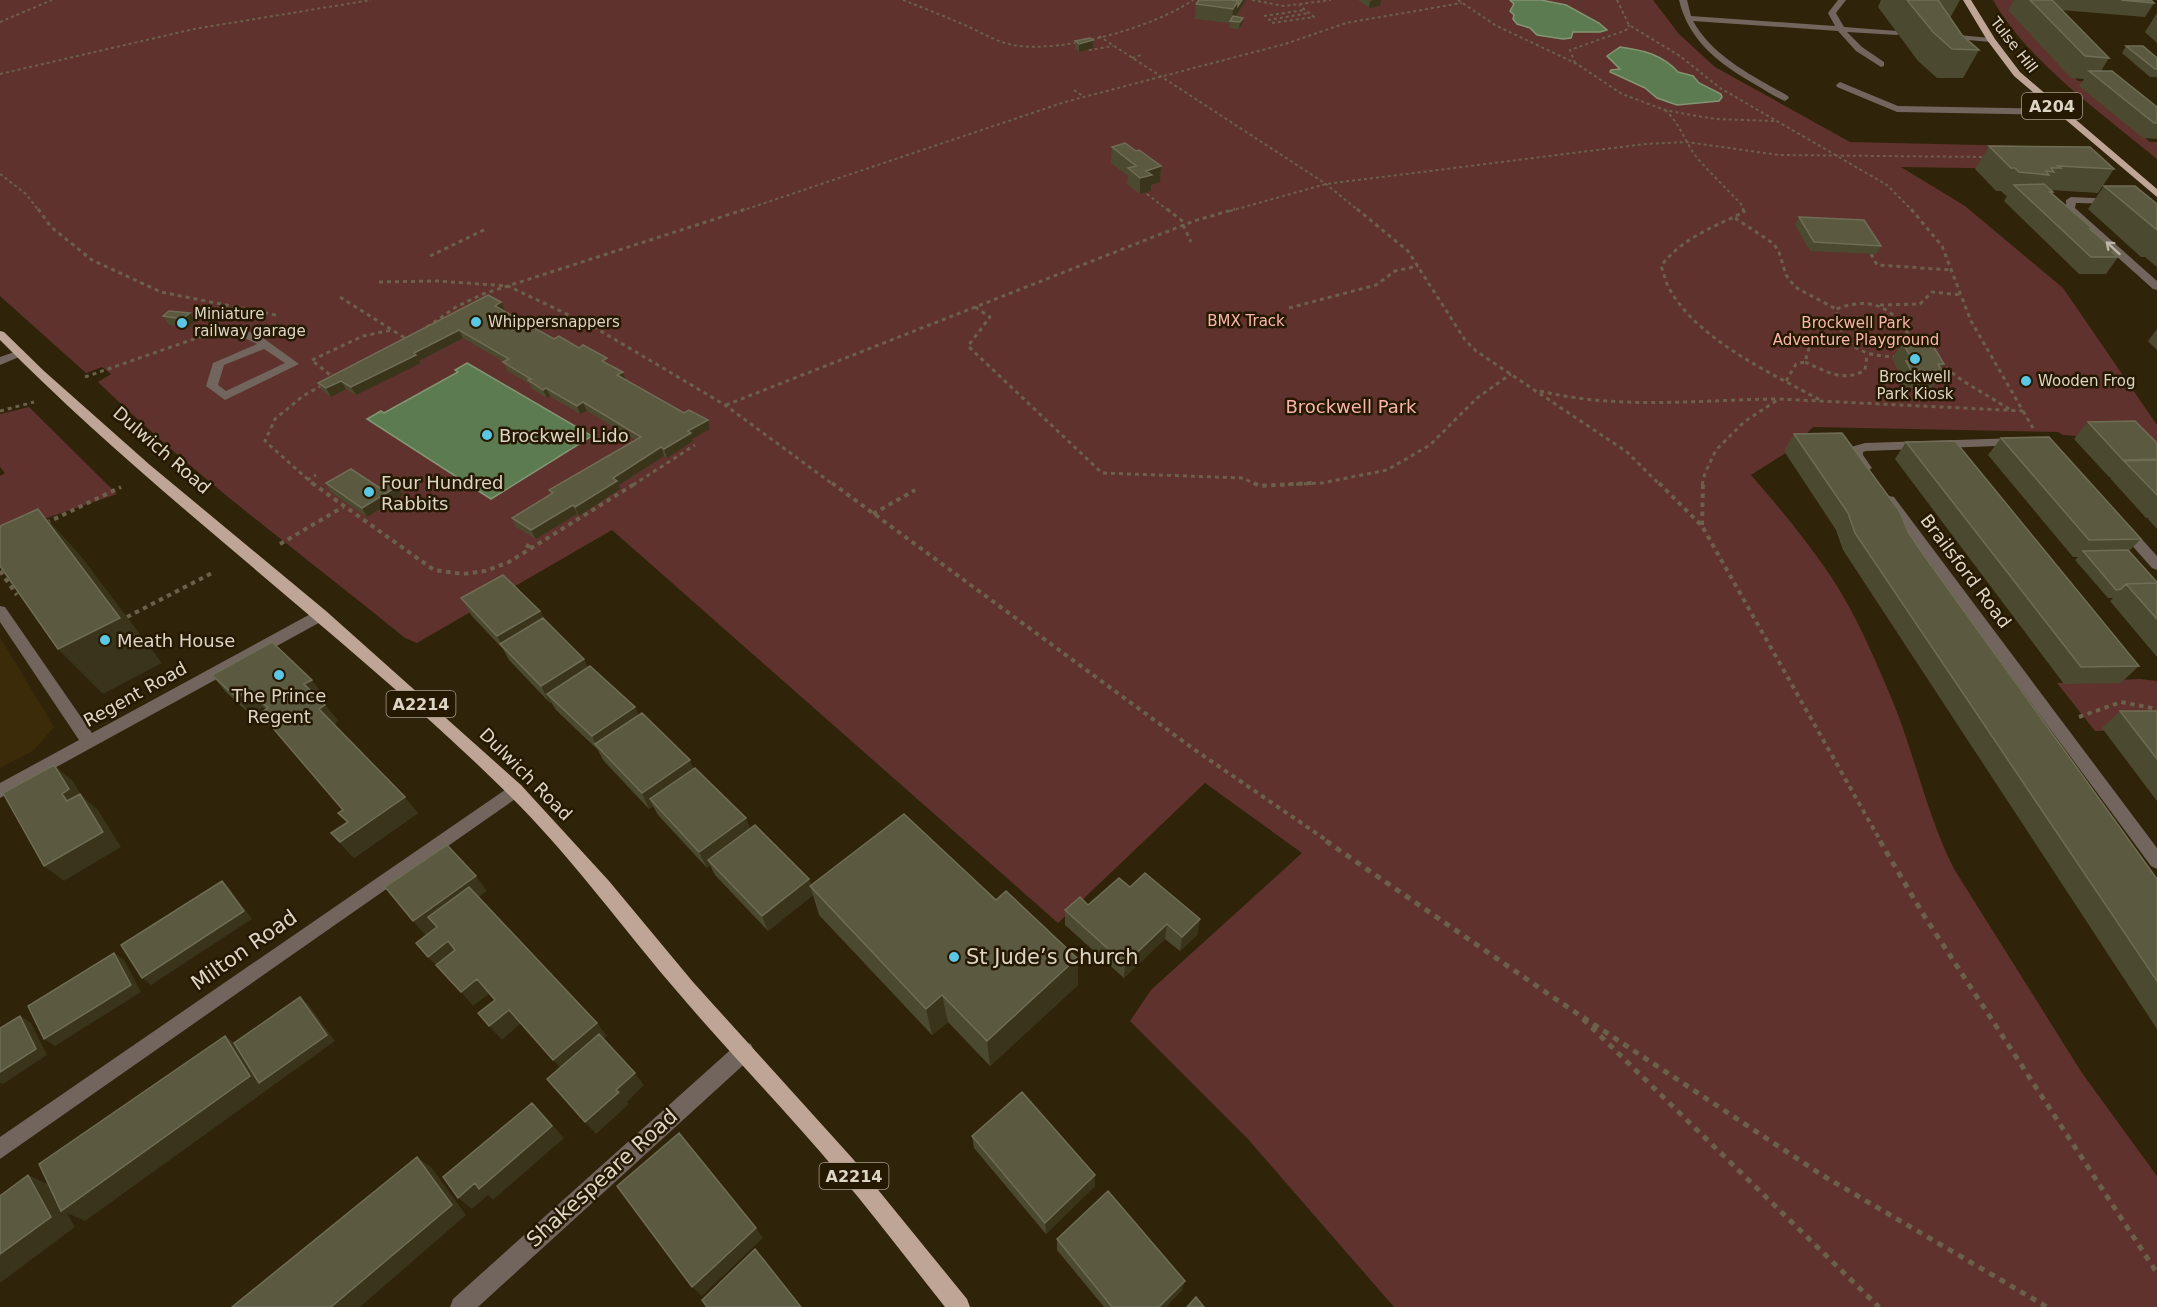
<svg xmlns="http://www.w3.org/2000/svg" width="2157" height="1307" font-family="'DejaVu Sans',sans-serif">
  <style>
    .built { fill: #3b2b09 }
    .green { fill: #60322d }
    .water { fill: #5d7b51; stroke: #839674; stroke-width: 1.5 }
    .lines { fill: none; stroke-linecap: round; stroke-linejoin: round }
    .path-far3 { stroke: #6b604a; stroke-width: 2; stroke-dasharray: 3 3; stroke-linecap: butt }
    .path-far2 { stroke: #6b604a; stroke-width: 3; stroke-dasharray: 4 4; stroke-linecap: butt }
    .path-far1 { stroke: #6b604a; stroke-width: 4; stroke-dasharray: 4.5 4.5; stroke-linecap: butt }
    .path { stroke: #6b604a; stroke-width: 5; stroke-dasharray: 6 6; stroke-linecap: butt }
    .minor { fill: #71655d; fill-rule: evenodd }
    .major { fill: #bea595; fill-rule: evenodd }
    .wall { fill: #4b4a30 }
    .shaded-wall { fill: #39341a }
    .building { fill: #5b5940; stroke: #6f6d55; stroke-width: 1.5 }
    .oneway { stroke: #bdb3a6 }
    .poi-dot { fill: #5ac8e5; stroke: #251901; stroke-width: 2 }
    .labels { text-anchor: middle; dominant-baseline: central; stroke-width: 5; stroke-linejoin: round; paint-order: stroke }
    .far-street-label { font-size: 15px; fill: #ddd5c6; stroke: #251901 }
    .far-poi-label { font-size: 15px; fill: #ddd5c6; stroke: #251901; text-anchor: start }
    .far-park-label { font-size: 15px; fill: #fab6ac; stroke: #251901 }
    .shield { fill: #251901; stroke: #a69d8b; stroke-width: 1.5 }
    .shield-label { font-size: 16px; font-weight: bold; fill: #ddd5c6 }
    .park-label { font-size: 18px; fill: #fab6ac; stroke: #251901 }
    .poi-label { font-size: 18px; fill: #ddd5c6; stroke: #251901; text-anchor: start }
    .street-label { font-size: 18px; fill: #ddd5c6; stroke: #251901 }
    .near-street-label { font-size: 21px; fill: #ddd5c6; stroke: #251901 }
    .near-poi-label { font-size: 21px; fill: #ddd5c6; stroke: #251901; text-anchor: start }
  </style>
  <rect width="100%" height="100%" fill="#2f2309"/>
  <!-- built -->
  <path class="built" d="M0,637L54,727L33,751L0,768Z"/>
  <!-- green -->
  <path class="green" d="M0,0H1653L1679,34L1715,67L1850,142L2070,147L2095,170L1901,167L1965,206L2063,288L2157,425V442L2063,435L2058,432L1813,427L1792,449L1751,475C1779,507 1806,540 1830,575C1856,614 1875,659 1893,702C1915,756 1928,818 1954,869L2082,1073L2157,1176V1307H1394L1247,1138L1130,1021L1151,990L1302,853L1205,783L1058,923L612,530L417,643L405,638C302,554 193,475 98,382L111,374L102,367L86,373L0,296Z
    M1993,0H2078L2028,1L2013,12L2078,81L2104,83L2085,88L2150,142H2157V159C2103,114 2028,62 1993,0Z
    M29,407L117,494L0,534V476L5,473L0,467V414Z
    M2140,679L2157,681V729L2095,731L2057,683Z"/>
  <!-- water -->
  <path class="water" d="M1510,0H1541L1566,5L1599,23L1607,30L1600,32H1573L1571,38L1563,39L1537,35L1530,28L1517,24L1513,19L1514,15L1510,11L1514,4Z
    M1620,47C1643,50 1663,55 1678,72L1693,76L1699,83L1721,94L1722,97L1719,101L1677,105L1657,98L1645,88L1610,72L1611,70L1620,69L1607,56Z
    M467,363L592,436L491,499L367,419L381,411L384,413L458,372L455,370Z"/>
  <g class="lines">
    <!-- path-far3 -->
    <path class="path-far3" d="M903,0C924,8 946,17 967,26C982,33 997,42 1013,45C1061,54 1154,27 1193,0
      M1252,0L1284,6L1331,0
      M1458,0L1495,25L1577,64L1622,94L1665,110L1686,114L1716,119L1774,121
      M1617,0L1629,25L1680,56L1720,88L1887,185L1913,211
      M1264,16L1305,10
      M1268,20L1309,13
      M0,22L52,0
      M1272,23L1314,17L1299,5
      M1099,36L1326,184L1359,211
      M1083,48L1090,50L1113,46
      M1132,58L1141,55
      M1575,63L1570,50L1621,32L1628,29L1629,25
      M0,74L194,29L371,0
      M1074,90L1084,97
      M1665,110C1681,124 1685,144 1699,160C1712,175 1727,189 1741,204L1744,211
      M0,174L26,194L39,211
      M1147,194L1169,211
      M741,211L1065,102L1285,44L1346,23L1462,3
      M1230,211L1326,184L1645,144L1686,142L1779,155L1986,157"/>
    <!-- path-far2 -->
    <path class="path-far2" d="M38,209L51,227L92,260L161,292L276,315
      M1167,209L1185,223
      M1357,209L1408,251L1465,340L1476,351L1627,452L1660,485
      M1743,209L1744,212C1714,227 1682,238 1661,266C1664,273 1665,281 1669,288C1696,339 1771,373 1820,400
      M1735,218L1774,244L1779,252L1786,275L1795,287L1836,309
      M1183,225L1191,242
      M1871,254L1877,265L1952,270
      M430,256L486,229
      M379,282L438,281L508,286L594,327L725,405L834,485
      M340,297L408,340
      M1880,305L1920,304L1932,292L1962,295
      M975,307L990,317L968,346L1102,473L1243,478L1257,485
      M1289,308L1376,285L1395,271L1418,266
      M427,327L456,307L483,294L746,209
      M1897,357C1861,356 1841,347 1836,309C1876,294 1898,311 1915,347
      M312,360L363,336L392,330
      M314,362L334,378
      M1805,362C1825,371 1844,383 1865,370L1867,355
      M1939,363L1963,381L2011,410
      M85,377L217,331
      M1786,381L1796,364L1805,362L1809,348L1817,344L1847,341
      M1540,391C1619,410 1697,400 1777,399
      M726,405L1194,221L1235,209
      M0,411L34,402
      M2023,411L2033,428
      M307,480L316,475
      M314,485L265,441L275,419L303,396L324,384
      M633,485L695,445
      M1280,485L1322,483L1387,470L1430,445L1477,398L1511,374
      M1702,485L1705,473L1716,450L1744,422L1779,399L2023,411L1971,321L1942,246L1911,209"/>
    <!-- path-far1 -->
    <path class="path-far1" d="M312,483L434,570L463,574L485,571L509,562L636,483
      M832,483L1195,750L1329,842
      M1254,483L1259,486L1312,483
      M1659,483L1702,526L1881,842
      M873,514L915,490
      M46,523L121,487
      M1702,525L1703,483
      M280,544L343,507
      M526,545L532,548
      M0,571L17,595
      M127,617L214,572
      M2079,717L2121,702L2157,709"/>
    <!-- path -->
    <path class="path" d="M1326,841L1560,1002L1822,1175L2047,1307
      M1880,841L1923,914L2157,1273
      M1583,1019L1879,1307"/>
    <!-- minor -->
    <path class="minor" d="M1679,0H1687L1691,16L1835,26L1828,13L1838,0H1846L1836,13L1844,27L1897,31L1901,33L1897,35L1847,32L1862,47L1884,62V66L1881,67L1856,51L1838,31L1693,21C1713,57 1753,76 1788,96L1789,98L1785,101C1775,97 1765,90 1756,85C1720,64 1689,42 1679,0Z
      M1947,34L1991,38L1995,40L1991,42L1944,38V34Z
      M1840,82L1898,106L2059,109L2063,112L2059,115L1897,112L1837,87L1836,85Z
      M2071,197L2116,199V203L2112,204L2076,203L2075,208L2157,281V290L2153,289L2066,211V200Z
      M238,328L259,335L299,364L225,400L206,386L213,363L257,344L234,333V329ZM264,349L285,363L226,391L218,385L224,365Z
      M20,350L24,351V355L0,365V357Z
      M2017,438L2023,442L2021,445L1866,451L1863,452V455L1872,468L1866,472L1861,471L1850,450L1851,447L1865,443Z
      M1889,496L1894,497L2157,848V869L2151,866L1884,503L1882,500L1884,497Z
      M2125,524L2130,526L2157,556V570L2152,568L2120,532L2118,529L2120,526Z
      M0,606L5,607L92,733L316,611H326L328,615L326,619L0,798V783L79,740L0,622Z
      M515,783L521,785L523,790L521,795L0,1159V1137Z
      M744,1042L751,1044L754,1051L751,1058L478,1307H450L453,1299L737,1044Z"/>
    <!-- major -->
    <path class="major" d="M1963,0H1971L1995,39L2020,72L2157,189V197L2014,76L1987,40Z
      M0,331L4,332L44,371L150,465L326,611L521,785L609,881L693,982L853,1159L967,1299L970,1307H945C910,1263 875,1217 839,1174C788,1113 732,1056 681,996C623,929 571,856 508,794C346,634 160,502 0,340Z"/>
  </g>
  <!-- wall -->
  <path class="wall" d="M1199,0H1246L1236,17L1242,25L1239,29L1229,28L1230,23L1195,19L1196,4Z
    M1358,0H1381L1380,6L1369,8Z
    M1881,0H1960L1950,18L1962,35L1979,50L1963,78H1937L1918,61L1878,7Z
    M2014,0H2151L2154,3L2145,17L2061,10L2109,58L2101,71L2157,107V139L2143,138L2079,86L2084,79L2071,78L2008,10Z
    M2157,13V43L2145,32Z
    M1075,41L1093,48L1079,52L1075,49Z
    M2126,46L2157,58V77H2150L2122,53Z
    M1989,146L2114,169L2098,193L2051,190L2053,192L2052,193L2093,229L2092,231L2118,257L2106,274H2079L2004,201L2007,196L2005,195L2001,191H1996L1975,169Z
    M1112,147L1136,151L1161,166L1160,182L1151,185V191L1140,194L1127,184L1128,176L1111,163Z
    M2104,186L2157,204V267L2145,257H2141L2088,209Z
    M1799,217L1881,246L1876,254L1810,251L1795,225Z
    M169,311L195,322L188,327L169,325L163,316Z
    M504,311L554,339L609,364L625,379L684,413L708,420L710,429L692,439L693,441L667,458L664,456L619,485L620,489L579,516L577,514L536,539L516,527L512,518L551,494L549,490L635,440L587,411L580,414L550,396L547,398L532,389L530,384L507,371L504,362L463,338L419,361L421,363L356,395L346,389L331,397L323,391L318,383Z
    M2157,329V350L2148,341Z
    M1902,342L1944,364L1941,369L1943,372L1931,389L1900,387L1896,378L1899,372L1892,359Z
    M2088,422L2157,443V529L2148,519L2149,518H2146L2110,478L2111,477H2109L2074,439Z
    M1794,434L2157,879V1029L1843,550L1836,530L1784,451Z
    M2001,438L2141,539L2129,551L2157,582V657L2110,601L2113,598H2108L2075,560L2078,557H2073L1988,455Z
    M1906,442L2139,666L2121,683L2064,684L1895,459Z
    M326,483L380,488L398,486L403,495L367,517L331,492Z
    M461,598L540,611L544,619L588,667L635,707L639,716L693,769L746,818L750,829L809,879L811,884L996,900L1077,958L1078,985L990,1066L948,1022L932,1035L819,915L813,895L768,931L715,875L710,865L707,868L658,815L653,806L649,809L603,760L598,750L556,710L551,702L550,703L509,660L503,649L471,615Z
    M212,675L325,697L320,699L338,721L334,724L418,813L354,858L331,833L347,823L338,813L343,810L266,709L263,707L251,715L226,692Z
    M2120,711H2157V801L2102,728Z
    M1130,887L1198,934L1180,951L1165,939L1124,978L1065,925V910L1088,905Z
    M972,1136L1095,1175V1186L1046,1234L974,1148Z
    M1057,1239L1182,1290L1166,1307H1104L1057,1250Z"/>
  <!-- shaded-wall -->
  <path class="shaded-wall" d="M1242,0H1246L1233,21H1232L1233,9L1238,1Z
    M1374,0H1381L1380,6L1369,8L1370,1Z
    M1243,18L1242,25L1239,29L1240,22Z
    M1093,40V48L1079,52V44Z
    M1161,166L1160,182L1151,185V191L1140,194V178L1146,171Z
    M501,302L505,311L495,306Z
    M190,313L195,322L188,327L182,319Z
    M459,330L463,338L419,361L421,363L356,395L351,387Z
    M623,372L626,381L617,375Z
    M341,381L346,389L331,397L326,388Z
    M546,388L550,396L547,398L543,390Z
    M583,402L587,411L580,414L577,406Z
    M708,420L710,429L692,439L693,441L667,458L664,449L688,431Z
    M661,447L664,456L619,485L620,489L579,516L575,507L613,478Z
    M398,486L403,495L367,517L362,508Z
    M573,505L577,514L536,539L531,530Z
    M38,509L80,555L162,663L103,694L58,649Z
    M540,611L549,628L504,648L497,636Z
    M584,659L592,676L547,694L551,702L550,703L541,686Z
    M312,680L325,697L317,700L304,684Z
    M249,690L263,707L251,715L237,698Z
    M325,705L338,721L332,725L319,709Z
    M635,707L642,723L597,747L592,736Z
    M690,760L697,776L650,799L653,806L649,809L642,793Z
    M54,765L73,781L81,795L98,810L121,847L64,881L44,866L67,801L62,794Z
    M405,797L418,813L354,858L340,842Z
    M746,818L752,834L708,860L710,865L707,868L699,852Z
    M476,876L487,891L426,936L413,921Z
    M809,879L813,890L810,886L813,895L768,931L762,916Z
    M222,881L230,889L252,919L151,985L142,978Z
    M1200,919L1198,934L1180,951L1182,937Z
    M1167,924L1165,939L1124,978L1125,964Z
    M448,941L461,956L441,971L428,957Z
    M114,953L124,960L141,992L55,1046L44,1039Z
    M1077,958L1078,985L990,1066L987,1041Z
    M477,979L489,994L473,1006L461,992Z
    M942,995L948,1022L932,1035L926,1009Z
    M300,997L308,1004L335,1041L85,1221L67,1213L75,1227L0,1283V1254L28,1175L52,1186L225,1036L243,1049Z
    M509,1010L521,1023L502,1040L489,1026Z
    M20,1016L31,1023L47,1055L3,1084L0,1083V1072Z
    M597,1023L607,1036L565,1073L553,1060Z
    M635,1073L644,1085L627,1102L629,1104L596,1134L585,1122L616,1090Z
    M532,1103L544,1115L564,1138L493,1200L488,1195L472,1209L458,1198L475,1183Z
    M417,1157L432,1168L466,1215L360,1307H331Z
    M1095,1175V1186L1046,1234L1045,1223Z
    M756,1228L763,1238L702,1296L692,1287Z
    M1185,1281L1182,1290L1166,1307H1159Z"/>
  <!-- building -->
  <path class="building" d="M1199,0H1231L1238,1L1233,9L1196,4Z
    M1231,0H1242L1238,6V1Z
    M1907,0H1938L1962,35L1979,50L1952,49L1933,32Z
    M2030,0H2052L2109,58L2085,56Z
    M2121,0H2151L2154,3Z
    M1233,16L1243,18L1240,22L1230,21Z
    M1090,38L1093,40L1079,44L1075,41Z
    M2126,46H2143L2157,58V69H2155Z
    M2089,71H2112L2157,107V123H2154Z
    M1125,143L1136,151L1139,150L1161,166L1146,171L1152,175L1140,178L1128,168L1136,166L1112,147Z
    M1989,146L2090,147L2114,169L2058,166L2061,168H2051L2054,172L2046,171L2049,175L2019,172L2015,168H2011Z
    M2044,184L2053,192H2050L2093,229H2090L2115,251L2112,252L2118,257H2091L2014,185Z
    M2104,186H2135L2157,204V230Z
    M1799,217L1864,220L1881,246L1814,242Z
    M488,295L501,302L495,306L554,339L559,336L579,348L583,345L607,358L602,361L623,372L617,375L684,413L689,410L708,420L688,431L691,433L664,449L661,447L613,478L617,481L575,507L573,505L531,530L512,518L553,493L549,490L641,437L583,402L577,406L546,388L543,390L528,380L531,379L503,362L509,359L459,330L414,353L416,355L351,387L341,381L326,388L318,383Z
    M169,311L190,313L182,319L163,316Z
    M1902,342L1932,344L1944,364H1938L1943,372L1911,370L1906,361L1914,362Z
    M2135,421L2157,443V459L2123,460L2088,422Z
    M1842,433L1900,512L1908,532L1923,554L2157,879V981L1855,533L1848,513L1794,434Z
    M2049,437L2141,539L2089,540L2001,438Z
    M1955,441L2139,666L2081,667L1906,442Z
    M2157,460V495L2124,461Z
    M351,469L380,488L391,481L398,486L362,508L326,483Z
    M38,509L120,618L58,649L0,566V526Z
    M2128,550L2157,582V583L2126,584L2121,589L2116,590L2083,551Z
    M503,575L540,611L497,636L461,598Z
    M2157,583V619L2126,584Z
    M543,618L584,659L541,686L500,644Z
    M272,642L312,680L304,684L325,705L319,709L405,797L340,842L331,833L348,822L338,813L343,810L260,713L268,708L249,690L237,698L212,675Z
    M590,666L635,707L592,736L547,694Z
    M2120,711H2157V759Z
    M642,713L690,760L642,793L595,744Z
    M54,765L69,789L62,794L67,801L80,794L103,832L44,866L3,793Z
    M695,768L746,818L699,852L650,799Z
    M904,814L996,900L1006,891L1077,958L987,1041L942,995L926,1009L810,886Z
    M755,825L809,879L762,916L708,860Z
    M447,845L476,876L413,921L385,887Z
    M1145,873L1200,919L1182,937L1167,924L1125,964L1065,910L1080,897L1088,905L1119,878L1130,887Z
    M222,881L244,911L142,978L121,945Z
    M469,887L597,1023L553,1060L509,1010L489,1026L478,1013L495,1000L477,979L461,992L436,965L455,950L448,941L428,957L416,943L437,927L428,917Z
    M114,953L131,985L44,1039L28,1006Z
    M300,997L327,1035L259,1083L234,1043Z
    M20,1016L36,1049L0,1072V1028Z
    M599,1034L635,1073L616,1090L619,1092L585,1122L547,1079Z
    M225,1036L250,1076L61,1211L39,1164Z
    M1022,1092L1095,1175L1045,1223L972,1136Z
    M532,1103L552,1126L479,1189L475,1183L458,1198L443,1177Z
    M679,1133L756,1228L692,1287L617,1186Z
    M417,1157L452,1205L331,1307H232Z
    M28,1175L51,1217L0,1254V1196Z
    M1108,1191L1185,1281L1159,1307H1112L1057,1239Z
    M755,1249L801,1307H707L702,1300Z
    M1196,1297L1204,1307H1187Z"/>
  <!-- one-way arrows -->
  <defs><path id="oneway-shaft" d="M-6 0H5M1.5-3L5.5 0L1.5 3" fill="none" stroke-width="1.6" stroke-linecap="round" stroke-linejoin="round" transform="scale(1.5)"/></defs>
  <use class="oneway" href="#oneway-shaft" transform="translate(2113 248) rotate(-138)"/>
  <!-- markers -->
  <g class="poi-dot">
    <circle cx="476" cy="322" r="6"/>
    <circle cx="182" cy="323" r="6"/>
    <circle cx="1915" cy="359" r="6"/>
    <circle cx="2026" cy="381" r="6"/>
    <circle cx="487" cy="435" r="6"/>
    <circle cx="369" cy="492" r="6"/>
    <circle cx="105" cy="640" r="6"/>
    <circle cx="279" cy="675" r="6"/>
    <circle cx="954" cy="957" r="6"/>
  </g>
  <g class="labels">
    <!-- far-street labels -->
    <g class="far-street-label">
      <text transform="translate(2014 45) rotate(52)">Tulse Hill</text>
    </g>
    <!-- far-poi labels -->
    <g class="far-poi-label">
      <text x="194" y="314">Miniature<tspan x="194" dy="17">railway garage</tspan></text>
      <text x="488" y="322">Whippersnappers</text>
      <text x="1915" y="377" text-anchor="middle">Brockwell<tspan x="1915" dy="17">Park Kiosk</tspan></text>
      <text x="2038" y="381">Wooden Frog</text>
    </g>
    <!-- far-park labels -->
    <g class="far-park-label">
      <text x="1246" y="321">BMX Track</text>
      <text x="1856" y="323">Brockwell Park<tspan x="1856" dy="17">Adventure Playground</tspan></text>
    </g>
    <!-- shield labels -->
    <g class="shield">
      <rect x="2022" y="93" width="60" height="26" rx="4.5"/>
      <rect x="386.5" y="691" width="69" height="26" rx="4.5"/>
      <rect x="819.5" y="1163" width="69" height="26" rx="4.5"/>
    </g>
    <g class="shield-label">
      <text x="2052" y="106">A204</text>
      <text x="421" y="704">A2214</text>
      <text x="854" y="1176">A2214</text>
    </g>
    <!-- park labels -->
    <g class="park-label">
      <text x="1351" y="406">Brockwell Park</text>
    </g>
    <!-- poi labels -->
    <g class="poi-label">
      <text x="499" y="435">Brockwell Lido</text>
      <text x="381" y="482">Four Hundred<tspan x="381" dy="21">Rabbits</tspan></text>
      <text x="117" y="640">Meath House</text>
      <text x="279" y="695" text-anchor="middle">The Prince<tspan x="279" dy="21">Regent</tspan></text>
    </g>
    <!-- street labels -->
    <g class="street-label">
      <text transform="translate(162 450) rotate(41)">Dulwich Road</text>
      <text transform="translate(1966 571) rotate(53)">Brailsford Road</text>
      <text transform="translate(135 694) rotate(-29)">Regent Road</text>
      <text transform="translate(526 774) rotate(45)">Dulwich Road</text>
    </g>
    <!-- near-street labels -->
    <g class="near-street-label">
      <text transform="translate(244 950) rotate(-35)">Milton Road</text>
      <text transform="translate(602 1178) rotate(-42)">Shakespeare Road</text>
    </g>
    <!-- near-poi labels -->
    <g class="near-poi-label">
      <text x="966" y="957">St Jude’s Church</text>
    </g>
  </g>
</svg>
